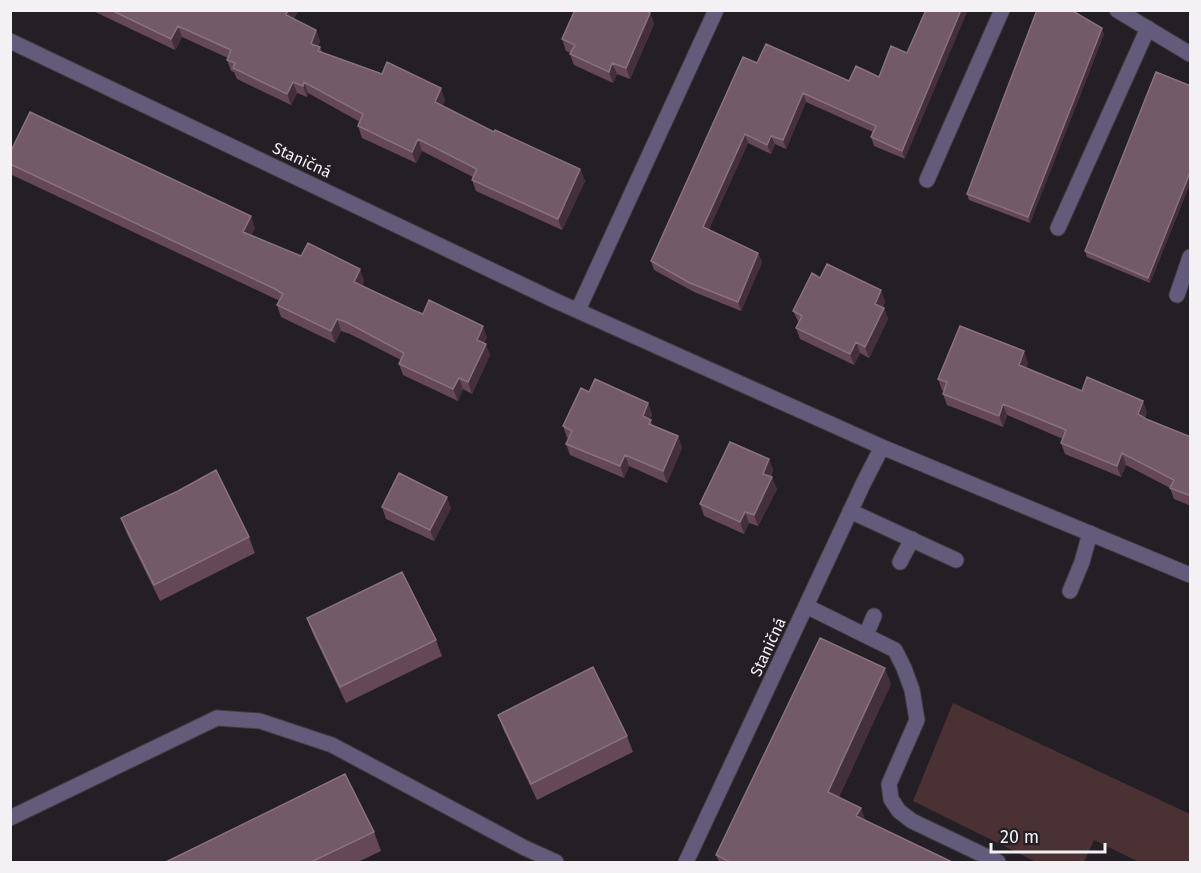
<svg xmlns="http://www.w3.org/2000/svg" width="1201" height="873" font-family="'Fira Sans',sans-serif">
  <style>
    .green { fill: #4a3234 }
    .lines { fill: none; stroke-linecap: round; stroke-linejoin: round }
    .minor-casing { stroke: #403c41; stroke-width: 17 }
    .minor { stroke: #635b7a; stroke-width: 15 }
    .wall { fill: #644856 }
    .shaded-wall { fill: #43303b }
    .building { fill: #735a67; stroke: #88727d; stroke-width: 1.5 }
    .labels { text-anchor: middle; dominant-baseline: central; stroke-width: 4.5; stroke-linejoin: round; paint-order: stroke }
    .street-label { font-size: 16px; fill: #f4f1f5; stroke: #231f24 }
  </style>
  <rect width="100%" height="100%" fill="#231f24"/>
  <path class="green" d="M953 703 1190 814V862H1139L1094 840 1084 862H1036L913 801Z"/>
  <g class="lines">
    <defs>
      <path id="minor" d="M1117 10 1190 54
        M10 41 556 301 882 447 1190 575
        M927 180 1002 10
        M1058 228 1148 28
        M1177 295 1190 257
        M578 310 716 10
        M850 511 956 560
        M900 562 912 539
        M1070 591 1082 562 1090 533
        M806 606 895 650 904 668 912 690 917 720 889 784 891 799 899 811 912 821 998 862
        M866 635 874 616
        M10 818 217 718 260 721 332 745 525 848 556 862
        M686 862 864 482 882 447"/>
    </defs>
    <use href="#minor" class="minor-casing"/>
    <use href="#minor" class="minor"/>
  </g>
  <path class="wall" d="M91 10H298L294 19 316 30 320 41 318 47H320L322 52 445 100 442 106 494 132 580 169 585 181 562 230 476 191 472 180 473 177 422 151 416 163 362 138 358 126 360 122 308 93 307 97 297 93 291 105 237 79 234 72 231 71 227 60 228 58 182 37 175 50Z
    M650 13 654 24 630 79 617 74 613 83 574 65 570 54 571 53 566 51 562 39Z
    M1104 34 1030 223 969 200 967 194Z
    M757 63 849 81 879 77 905 159 874 146 871 137 873 132 806 102 786 149 775 144 771 154 748 143 709 229 758 253 762 262 741 311 694 292 654 270 651 261Z
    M1191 86V181L1150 283 1087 257 1085 251Z
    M10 153 255 228 251 235 301 256 364 280 362 286 413 310 487 337 484 343 490 355 472 394 463 389 458 401 403 375 399 364 401 360 350 334 341 331 335 343 281 317 277 305 280 301 10 174Z
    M820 278 881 290 885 302 883 307 884 308 888 319 869 358 860 353 854 365 800 339 796 328 799 323 793 311Z
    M1028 363 1026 368 1082 391 1147 412 1145 418 1191 437V506L1174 499 1170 488 1126 465 1121 477 1065 454 1061 443 1063 439 1007 415 1003 427 947 405 943 394 944 391 942 390 938 379Z
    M648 403 652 415 650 420 653 426 678 436 682 448 667 483 629 466 624 478 570 455 566 444 568 438H567L563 426Z
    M769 459 773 470 771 477 777 489 758 526 749 523 744 534 704 516 700 504Z
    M382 507 451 508 434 541 386 519Z
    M121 518 249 537 255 553 160 601 127 534Z
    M307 618 436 640 442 656 346 703 313 634Z
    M891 684 839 797 861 808 865 820 952 862H719L716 855Z
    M498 715 627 736 633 752 537 800 504 731Z
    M374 832 381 851 358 862H166Z"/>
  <path class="shaded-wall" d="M288 10H298L290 27 286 15Z
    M961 10H968L905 159 902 151Z
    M650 13 654 24 630 79 626 68Z
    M178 26 182 37 175 50 171 39Z
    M1102 28 1104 34 1030 223 1028 217Z
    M316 30 320 41 315 55 311 44Z
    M612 63 617 74 613 83 609 72Z
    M293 82 297 93 291 105 287 94Z
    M304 82 308 93 307 97 303 86Z
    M441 88 445 100 439 113 435 102Z
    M803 93 806 102 786 149 783 140Z
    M745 134 748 143 706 236 703 227Z
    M771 136 775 144 771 154 767 145Z
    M418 139 422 151 416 163 412 152Z
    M580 169 585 181 562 230 558 219Z
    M1191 170V181L1150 283 1148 278Z
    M251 216 255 228 248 243 243 232Z
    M758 253 762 262 741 311 738 302Z
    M360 269 364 280 358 293 354 282Z
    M881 290 885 302 879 315 875 304Z
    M884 308 888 319 869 358 865 347Z
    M337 319 341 331 335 343 331 331Z
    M483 326 487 337 481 351 477 340Z
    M856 342 860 353 854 365 850 354Z
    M486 344 490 355 472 394 468 382Z
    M1024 351 1028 363 1023 376 1019 365Z
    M459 378 463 389 458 401 453 389Z
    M1143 401 1147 412 1142 426 1138 414Z
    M648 403 652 415 647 427 643 416Z
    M1003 404 1007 415 1003 427 999 416Z
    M678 436 682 448 667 483 663 471Z
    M1122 453 1126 465 1121 477 1117 466Z
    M625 455 629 466 624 478 620 466Z
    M769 459 773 470 767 485 763 474Z
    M772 477 777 489 758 526 754 515Z
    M447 497 451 508 434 541 430 530Z
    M745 512 749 523 744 534 740 522Z
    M885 668 891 684 834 808 828 792Z
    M861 808 867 824 856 816Z"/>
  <path class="building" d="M111 10H288L286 15 316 30 311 44 320 47 318 51 382 74 387 62 441 88 435 102 494 132 495 130 580 169 558 219 472 180 477 169 418 139 412 152 358 126 363 114 304 82 303 86 293 82 287 94 233 68 235 63 227 60 231 50 178 26 171 39Z
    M575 10H645L650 13 626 68 612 63 609 72 570 54 575 45 562 39Z
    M926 10H961L902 151 871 137 876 126 803 93 783 140 771 136 767 145 745 134 703 227 758 253 738 302 690 283 651 261 743 57 757 63 766 44 849 81 856 66 879 77 891 46 907 53Z
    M1037 10H1071L1102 28 1028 217 967 194Z
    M1156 72 1191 86V170L1148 278 1085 251Z
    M30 112 251 216 243 232 301 256 308 243 360 269 354 282 413 310 423 314 429 300 483 326 477 340 486 344 468 382 459 378 453 389 399 364 404 353 346 322 337 319 331 331 277 305 283 294 275 289 10 164V153Z
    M827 264 881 290 875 304 884 308 865 347 856 342 850 354 796 328 802 316 793 311 812 273 820 278Z
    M960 326 1024 351 1019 365 1082 391 1087 377 1143 401 1138 414 1146 419 1191 437V496L1170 488 1174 480 1122 453 1117 466 1061 443 1066 430 1003 404 999 416 943 394 947 382 938 379Z
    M595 379 648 403 643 416 651 420 649 424 678 436 663 471 625 455 620 466 566 444 572 431 563 426 581 388 589 392Z
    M730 442 769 459 763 474 772 477 754 515 745 512 740 522 700 504Z
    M216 470 249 537 154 585 121 518 178 491Z
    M399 473 447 497 430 530 382 507Z
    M402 572 436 640 340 687 307 618Z
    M820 638 885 668 828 792 861 808 856 816 952 862H730L716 855Z
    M593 667 627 736 531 784 498 715Z
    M345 774 374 832 311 862H166Z"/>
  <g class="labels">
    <g class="street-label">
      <text transform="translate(302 160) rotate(25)">Staničná</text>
      <text transform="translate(768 647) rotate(-65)">Staničná</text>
    </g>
  </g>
  <rect width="1201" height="873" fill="none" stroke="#f4f1f5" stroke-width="24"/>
  <path d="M991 843v9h114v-9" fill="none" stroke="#f4f1f5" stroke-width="3"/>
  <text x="1000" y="843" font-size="18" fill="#f4f1f5" stroke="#231f24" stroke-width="4.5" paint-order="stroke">20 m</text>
</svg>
